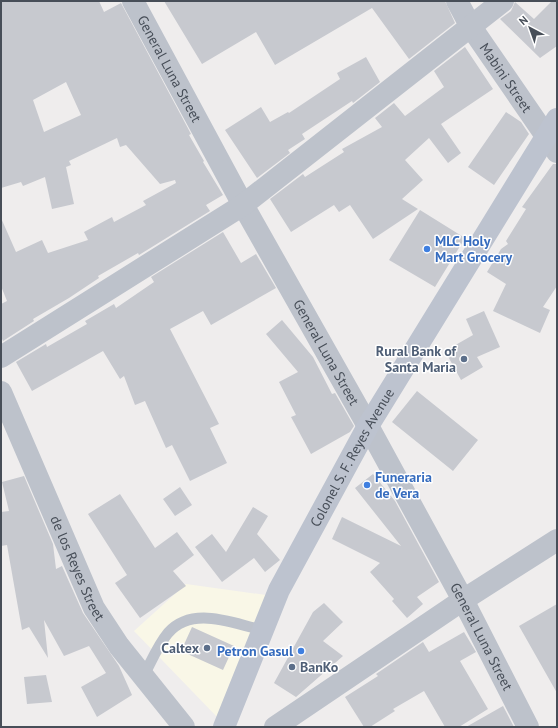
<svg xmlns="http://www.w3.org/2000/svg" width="558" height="728" font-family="'PT Sans',sans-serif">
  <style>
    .commercial { fill: #f9f7e7 }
    .building { fill: #c7c9cf; fill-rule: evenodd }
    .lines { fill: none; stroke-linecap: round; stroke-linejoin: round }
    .service { stroke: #bdc2cb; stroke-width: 11 }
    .minor { stroke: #bdc2cb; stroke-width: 22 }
    .secondary { stroke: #bdc3cf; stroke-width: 22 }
    .shop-dot { fill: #3f7fe0; stroke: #fff; stroke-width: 1.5 }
    .service-dot { fill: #5c6f8a; stroke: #fff; stroke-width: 1.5 }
    .labels { text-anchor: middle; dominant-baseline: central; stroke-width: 3; stroke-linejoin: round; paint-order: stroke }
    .street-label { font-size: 14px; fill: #474e58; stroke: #fff }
    .shop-label { font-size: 14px; font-weight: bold; fill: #366cbe; stroke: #fff; text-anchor: start }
    .service-label { font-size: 14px; font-weight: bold; fill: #4e5e75; stroke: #fff; text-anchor: end }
  </style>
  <rect width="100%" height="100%" fill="#efeded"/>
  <path class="commercial" d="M186 584 266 595 219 719 134 631Z"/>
  <path class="building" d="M1 1H99L104 12 121 3 191 134 189 135 204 161 203 162 223 195 206 205 210 211 139 255 138 253 98 276 99 278 69 298 33 319 34 321 3 341 1 337V304L7 301 1 286V218L16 252 42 240 48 253 88 240 84 232 112 217 114 222 146 205 143 201 176 183 175 180 160 184 126 145 120 147 117 138 69 161 71 165 66 167 74 204 52 209 45 177 23 186 21 182 1 188ZM66 82 81 115 44 132 33 100Z
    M164 1H445L455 23 409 59 372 8 275 65 256 32 202 64Z
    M552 1H557V46L540 58 500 19 511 11 515 2 534 19Z
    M465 47 493 89 441 124 461 153 448 163 429 138 405 160 423 180 402 199 418 209 373 239 350 205 339 212 334 205 291 232 270 199 303 174 305 177 344 152 342 149 382 127 375 118 394 103 405 116 444 87 434 71Z
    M366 57 380 82 353 103 352 101 302 134 305 139 288 150 290 153 257 178 225 130 261 107 270 122 288 112 289 113 340 79 337 73Z
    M506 112 521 122 529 134 494 185 468 167Z
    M553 164H557V286L543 307 550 310 540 333 493 311 506 284 487 272 501 249 508 244 506 241 526 209 522 207Z
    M420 210 465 238 435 287 389 260Z
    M223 232 241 263 256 254 276 288 211 325 203 311 170 329 219 424 210 428 227 463 190 481 172 445 166 448 145 401 135 405 124 376 120 379 103 351 32 391 16 362 46 344 47 347 87 324 85 321 114 304 116 308 154 282 151 277Z
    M484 311 500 347 477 357 483 367 461 380 445 351 473 335 466 319Z
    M282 320 313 357 332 394 335 393 354 426 350 432 311 454 291 417 296 415 279 382 298 372 266 334Z
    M417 391 478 440 453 471 392 422Z
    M373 474 395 501 439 582 417 597 423 604 407 618 392 601 394 599 370 572 380 563 332 539 342 517 401 546 355 488Z
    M24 476 53 544 56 569 62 566 83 613 119 666 132 695 97 717 81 687 106 673 89 646 64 656 44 620 48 658 29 627 22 630 7 545 1 546V512L9 511 2 482Z
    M180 487 192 505 175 516 163 499Z
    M120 494 155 548 177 532 194 555 173 571 186 586 140 618 115 583 127 575 88 514Z
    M253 507 268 516 257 534 280 560 265 572 254 558 222 582 195 547 212 534 226 552Z
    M324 603 343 622 323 641 343 656 296 697 274 683 313 612Z
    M557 604V693L519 626Z
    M192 627 234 646 223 670 181 651Z
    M464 632 476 652 460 661 488 709 459 727H445L424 691 393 709 395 711 370 727H364L345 697 378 676 376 674 423 642 429 652Z
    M46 675 52 702 27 704 24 677Z
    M503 706 514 727H466Z"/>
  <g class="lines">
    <path class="service" d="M144 675C151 662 158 645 168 633 193 605 233 624 263 630"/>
    <g class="minor">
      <path id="s1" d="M133 1 243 205 368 426 463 600 528 727"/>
      <path id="s2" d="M457 1 471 27 557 152"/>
      <path d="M1 357 243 205 503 1"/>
      <path id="s3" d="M1 392 94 608 119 646 184 727"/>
      <path d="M275 727 463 600 557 540"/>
    </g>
    <path class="secondary" id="s4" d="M224 727 279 590 368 426 557 119"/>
  </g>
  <g class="shop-dot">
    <circle cx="427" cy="249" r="4"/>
    <circle cx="367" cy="485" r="4"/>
    <circle cx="301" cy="651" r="4"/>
  </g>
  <g class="service-dot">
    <circle cx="464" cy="359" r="4"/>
    <circle cx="207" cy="648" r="4"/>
    <circle cx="292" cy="667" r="4"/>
  </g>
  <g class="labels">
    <g class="street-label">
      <text stroke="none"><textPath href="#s1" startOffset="77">General Luna Street</textPath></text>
      <text stroke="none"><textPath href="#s2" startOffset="91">Mabini Street</textPath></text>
      <text stroke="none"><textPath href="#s1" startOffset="401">General Luna Street</textPath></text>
      <text stroke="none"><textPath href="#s4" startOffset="299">Colonel S. F. Reyes Avenue</textPath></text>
      <text stroke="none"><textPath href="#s3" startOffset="192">de los Reyes Street</textPath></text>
      <text stroke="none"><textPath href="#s1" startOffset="725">General Luna Street</textPath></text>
    </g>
    <g class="shop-label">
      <text x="435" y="241">MLC Holy<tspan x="435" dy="16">Mart Grocery</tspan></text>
      <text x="375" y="477">Funeraria<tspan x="375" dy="16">de Vera</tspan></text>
      <text x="293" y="651" text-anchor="end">Petron Gasul</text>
    </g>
    <g class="service-label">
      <text x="456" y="351">Rural Bank of<tspan x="456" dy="16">Santa Maria</tspan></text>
      <text x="199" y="648">Caltex</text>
      <text x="300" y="667" text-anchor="start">BanKo</text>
    </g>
  </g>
  <rect width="558" height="728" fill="none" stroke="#474e58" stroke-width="4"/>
  <g transform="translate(530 28) rotate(319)" stroke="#ffffff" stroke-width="3" paint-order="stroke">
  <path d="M0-3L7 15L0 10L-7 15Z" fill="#474e58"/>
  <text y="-6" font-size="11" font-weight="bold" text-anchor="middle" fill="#474e58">N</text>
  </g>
</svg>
